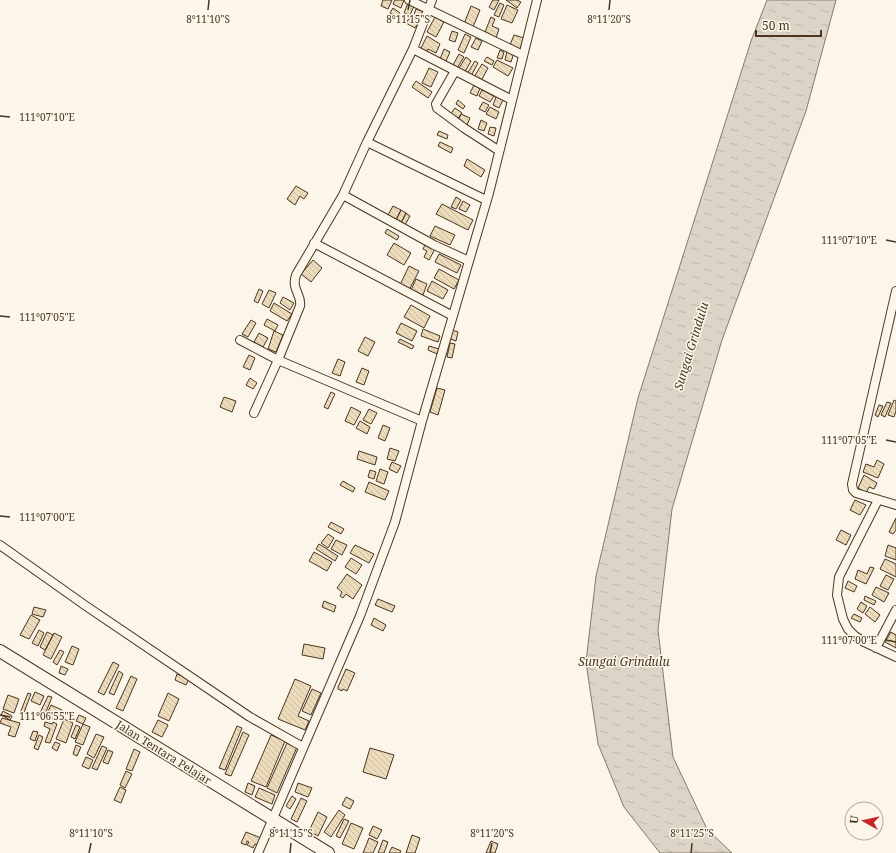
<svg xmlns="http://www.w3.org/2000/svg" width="896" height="853" font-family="'Noto Serif',serif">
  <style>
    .water { fill: url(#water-ripples); stroke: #887966 }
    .building { fill: url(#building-back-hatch); stroke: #4a3520 }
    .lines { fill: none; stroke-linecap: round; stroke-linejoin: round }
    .street-casing { stroke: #4a3520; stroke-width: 10 }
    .primary-casing { stroke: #4a3520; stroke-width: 14 }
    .street { stroke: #fbf6e9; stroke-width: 8 }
    .primary { stroke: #fbf6e9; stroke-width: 12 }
    .ticks { fill: none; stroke: #4a3520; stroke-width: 1.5 }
    .labels { text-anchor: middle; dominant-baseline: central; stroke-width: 3; stroke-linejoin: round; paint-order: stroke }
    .street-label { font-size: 11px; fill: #4a3520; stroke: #fbf6e9 }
    .water-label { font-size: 12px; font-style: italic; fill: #4a3520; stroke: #fbf6e9 }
    .ticks-label { font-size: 10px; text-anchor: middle; fill: #4a3520; stroke: #fbf6e9; stroke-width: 3; stroke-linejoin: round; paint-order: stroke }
  </style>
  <defs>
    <pattern id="water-ripples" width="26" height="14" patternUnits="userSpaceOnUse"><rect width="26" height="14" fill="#dcd4c6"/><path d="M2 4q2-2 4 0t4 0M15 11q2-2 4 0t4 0" fill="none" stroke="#beb7aa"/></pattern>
    <pattern id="building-back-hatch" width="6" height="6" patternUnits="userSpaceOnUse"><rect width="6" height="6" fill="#ecdcbc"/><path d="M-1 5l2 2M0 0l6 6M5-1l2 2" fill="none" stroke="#ccbda1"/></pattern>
  </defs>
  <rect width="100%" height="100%" fill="#fbf6e9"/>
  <path class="water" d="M767 0H836L806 111 722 340 672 509 658 630 673 757 707 829 732 853H660L624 807 598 744 586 662 596 576 638 398 751 41Z"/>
  <path class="building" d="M383 0H392L388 9 381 6Z
    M395 0H404L401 8 393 4Z
    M493 0H499L494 10 489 7Z
    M506 0H517L521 2 517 8Z
    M408 3 414 6 410 15 404 13Z
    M500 3 504 5 499 17 494 15Z
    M507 5 518 10 512 23 501 19Z
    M471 6 480 10 473 27 464 24Z
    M393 8 400 13 397 17 390 13Z
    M416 9 423 11 419 19 413 17Z
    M410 17 419 22 415 28 406 23Z
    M435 17 444 22 436 37 427 32Z
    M491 17 495 19 492 26 499 29 496 38 485 32Z
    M452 31 458 33 455 42 449 40Z
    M465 34 471 37 464 53 458 50Z
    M514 35 524 38 520 49 510 45Z
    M427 36 440 44 436 53 428 49 426 53 420 50Z
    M476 38 482 41 478 50 471 47Z
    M444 49 450 52 446 61 440 59Z
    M500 50 504 52 502 59 497 58Z
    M507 51 514 53 511 62 505 60Z
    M459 54 464 57 457 68 453 65Z
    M466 57 471 61 465 72 459 68Z
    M487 57 494 61 492 65 484 61Z
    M497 60 513 68 508 76 493 67Z
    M475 61 478 63 471 76 467 74Z
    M482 64 488 68 481 81 474 77Z
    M429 68 438 72 431 87 422 83Z
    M416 81 432 92 428 98 412 87Z
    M474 85 480 88 477 96 470 93Z
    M482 90 494 96 490 102 479 96Z
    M496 97 503 100 499 108 493 105Z
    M458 100 465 106 463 109 456 104Z
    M483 102 489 105 485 112 479 109Z
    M490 107 499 112 496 119 486 114Z
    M455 108 462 113 456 121 449 116Z
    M461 114 470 118 466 127 457 123Z
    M481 120 487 123 484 131 478 129Z
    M490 127 496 128 494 136 488 134Z
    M439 131 448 135 447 139 437 135Z
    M440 142 453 148 451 153 438 146Z
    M467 159 485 170 481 177 464 166Z
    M296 186 308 193 304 199 300 196 295 205 287 199Z
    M456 197 461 200 456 209 451 207Z
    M463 201 470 205 466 212 459 209Z
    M442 204 473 220 468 230 436 214Z
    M393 206 401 210 396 220 388 215Z
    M401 210 406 213 401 223 396 220Z
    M406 213 410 216 405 225 401 223Z
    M435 226 455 235 450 245 430 236Z
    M387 229 399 236 397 240 385 233Z
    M394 243 411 253 404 265 387 255Z
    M425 245 435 249 429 260 424 257 427 251 423 249Z
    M439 254 461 265 457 273 435 262Z
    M313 260 322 268 311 282 301 274Z
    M409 266 419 271 408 292 399 287Z
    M439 269 459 280 454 289 434 278Z
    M416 279 427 284 423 295 411 290Z
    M432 281 448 290 443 299 427 291Z
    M259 289 263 291 258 303 254 301Z
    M269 290 276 293 269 308 262 304Z
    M283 297 294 303 290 310 280 303Z
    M274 303 292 314 287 321 270 311Z
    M411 305 430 316 424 328 404 317Z
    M267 319 278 325 275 331 264 325Z
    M251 320 256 323 248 337 242 334Z
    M401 323 417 331 412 341 396 333Z
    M423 329 440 336 438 342 421 336Z
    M452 330 458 332 456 341 450 339Z
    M274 331 283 335 276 352 268 349Z
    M259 333 268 338 263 347 254 342Z
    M365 337 375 342 368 356 358 351Z
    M400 339 414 346 412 349 398 342Z
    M450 343 455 344 452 358 447 357Z
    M429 346 439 349 437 354 428 350Z
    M249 355 255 358 250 370 243 367Z
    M338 359 345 362 340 376 332 373Z
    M362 368 369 371 364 385 356 382Z
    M250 378 257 383 253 389 246 385Z
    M437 388 445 390 438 415 430 412Z
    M331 392 335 394 328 409 324 407Z
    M224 397 236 401 232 412 220 407Z
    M894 400 896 401V411L894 417 888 415Z
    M887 402 891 403 885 417 881 415Z
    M879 405 883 406 878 417 875 415Z
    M351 407 361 412 354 425 345 421Z
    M369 409 377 413 371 424 363 420Z
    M360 421 370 427 367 434 356 428Z
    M383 425 390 428 385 441 378 438Z
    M390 448 399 451 395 461 387 459Z
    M359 451 377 457 375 465 357 459Z
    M877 460 884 464 878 478 863 472 866 464 874 467Z
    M392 462 401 466 397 473 389 469Z
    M380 469 388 472 384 484 376 481Z
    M370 470 376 472 374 479 368 477Z
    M864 475 877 483 874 489 869 487 866 493 858 488Z
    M343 481 355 488 353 492 340 485Z
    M369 482 389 491 385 500 365 492Z
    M855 500 866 505 860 515 850 510Z
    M896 518V530L893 534 889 532Z
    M331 522 344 529 341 534 328 527Z
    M841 530 851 535 846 545 836 540Z
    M328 534 334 538 328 548 321 543Z
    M336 540 347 545 342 555 331 549Z
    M319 544 338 556 335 561 316 549Z
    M355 545 374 554 369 563 350 553Z
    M888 545 896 548V560L885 556Z
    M314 552 332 562 327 571 309 561Z
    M351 558 362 565 356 574 345 567Z
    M885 559 896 564V577L880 569Z
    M870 567 874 568 866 584 855 579 858 570 867 574Z
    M347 574 362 585 353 599 346 594 343 598 340 596 342 592 337 588Z
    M886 575 894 579 888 590 880 586Z
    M848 581 857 586 854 592 845 588Z
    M876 587 889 593 884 602 872 595Z
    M865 596 876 601 874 605 864 600Z
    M378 599 395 606 392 612 375 605Z
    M324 601 336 606 334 612 322 607Z
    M861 602 867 606 863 613 857 609Z
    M34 607 46 610 43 617 32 614Z
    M870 607 880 615 875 622 865 614Z
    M854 614 862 618 860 622 851 618Z
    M31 615 40 620 29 639 20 635Z
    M374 618 386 625 383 631 371 625Z
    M39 630 44 633 38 646 32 643Z
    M47 632 53 635 45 650 40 647Z
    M891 632 896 635V648L885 642Z
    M54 633 62 637 51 659 43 655Z
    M304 644 325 648 323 659 302 655Z
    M72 646 79 649 73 665 65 662Z
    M60 650 64 652 57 665 53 662Z
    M113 662 119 665 104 695 98 692Z
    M61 666 68 669 65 675 59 673Z
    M346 669 355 673 347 691 343 689 342 691 338 689V687Z
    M119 671 123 674 114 695 109 693Z
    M177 674 189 679 186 685 175 680Z
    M131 676 137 679 123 711 116 708Z
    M295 679 311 686 298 716 309 721 305 730 278 719Z
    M312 689 321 693 311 715 302 711Z
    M35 692 44 696 40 705 31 701Z
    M28 693 31 694 23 715 20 713Z
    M168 693 179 699 169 721 158 716Z
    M8 695 19 699 14 713 3 709Z
    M48 696 52 697 44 717 39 715Z
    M51 705 62 710 57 721 46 716Z
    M3 711 12 716 10 720 1 715Z
    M79 715 86 718 83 724 76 721Z
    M2 718 20 723 15 737 8 735 11 727 0 723Z
    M64 719 73 723 66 743 56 739Z
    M158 720 168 725 162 737 152 732Z
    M45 722 52 724 53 722 57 724 50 743 45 742 50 729 44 726Z
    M83 724 90 727 83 745 75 742Z
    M76 725 80 727 75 739 71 737Z
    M237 726 242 728 225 770 219 768Z
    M33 731 38 732 35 741 30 739Z
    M243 732 249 735 231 776 225 774Z
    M96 734 104 737 94 758 87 754Z
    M39 735 43 737 38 750 34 748Z
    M271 735 285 741 266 787 251 781Z
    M55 742 60 744 57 751 52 748Z
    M287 743 297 747 277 793 267 788Z
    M76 745 81 747 77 756 73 754Z
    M102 746 107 748 97 770 92 768Z
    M370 748 394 755 386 779 363 772Z
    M134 749 140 752 132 771 126 769Z
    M108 750 113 752 108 764 103 762Z
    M86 757 93 760 89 769 82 766Z
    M126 771 132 774 125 788 120 785Z
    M248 783 255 786 252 795 245 792Z
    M298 783 312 788 308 797 295 792Z
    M120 787 126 790 121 803 114 800Z
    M259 788 275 795 272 804 255 797Z
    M292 796 296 799 290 809 286 806Z
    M346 797 354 801 350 809 342 805Z
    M301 798 307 801 297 822 291 819Z
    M339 810 345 815 331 837 324 832Z
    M318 812 327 817 318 836 309 831Z
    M344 819 349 821 340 838 336 836Z
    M351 823 363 828 354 849 342 844Z
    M373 826 382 830 377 839 369 835Z
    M246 832 261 838 259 845 255 844 253 848 247 845 249 842 247 841 246 845 241 843Z
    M412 835 420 838 415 853H406Z
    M369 838 378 842 373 853H363Z
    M383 840 388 842 384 853H378Z
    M491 841 498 844 495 853H486Z
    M392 847 401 851 400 853H389Z"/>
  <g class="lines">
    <defs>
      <path id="street" d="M409 0 523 55
        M413 49 512 100
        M455 71 436 104 437 108 464 128 498 150
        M367 142 486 200
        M343 195 434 245 469 261
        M314 243 453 316
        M896 291 852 484 853 490 856 493 896 505
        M240 340 278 360 422 421
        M254 413 278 360 300 306C302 294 291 290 296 275L343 195 367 142 413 49 432 0
        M878 500 839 577 837 595 843 619 848 629 855 636 864 642 896 657
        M0 545 86 606 250 717 303 747
        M876 648 896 610
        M258 853 360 616 395 522 422 421 489 193 537 0"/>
      <path id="primary" d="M0 651 328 853"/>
    </defs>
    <use href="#street" class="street-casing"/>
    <use href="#primary" class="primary-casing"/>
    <use href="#street" class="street"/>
    <use href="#primary" class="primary"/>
  </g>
  <path class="ticks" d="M208 10 209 0M408 10 410 0M609 10 610 0M0 116 10 117M886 240 896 242M0 316 10 317M886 440 896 442M0 516 10 517M886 640 896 642M0 715 10 717M89 853 91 843M290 853 291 843M490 853 492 843M691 853 692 843"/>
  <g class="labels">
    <g class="street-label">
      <text transform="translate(164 752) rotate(32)">Jalan Tentara Pelajar</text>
    </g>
    <g class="water-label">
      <text transform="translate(691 346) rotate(-73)">Sungai Grindulu</text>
      <text x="624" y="661">Sungai Grindulu</text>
    </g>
  </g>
  <g class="ticks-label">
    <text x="208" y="23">8°11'10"S</text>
    <text x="408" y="23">8°11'15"S</text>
    <text x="609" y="23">8°11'20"S</text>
    <text x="47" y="121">111°07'10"E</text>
    <text x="849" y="244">111°07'10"E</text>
    <text x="47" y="321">111°07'05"E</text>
    <text x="849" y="444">111°07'05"E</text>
    <text x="47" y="521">111°07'00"E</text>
    <text x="849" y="644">111°07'00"E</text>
    <text x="47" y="720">111°06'55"E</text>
    <text x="91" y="837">8°11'10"S</text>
    <text x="291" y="837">8°11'15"S</text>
    <text x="492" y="837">8°11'20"S</text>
    <text x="692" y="837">8°11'25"S</text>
  </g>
  <g transform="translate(864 821) rotate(278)"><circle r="19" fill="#fbf6e9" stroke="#b4a999"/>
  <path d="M0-3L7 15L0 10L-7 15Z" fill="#c62828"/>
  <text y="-6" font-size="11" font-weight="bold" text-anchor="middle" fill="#4a3520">U</text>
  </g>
  <path d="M756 30v6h65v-6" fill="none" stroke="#4a3520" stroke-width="2"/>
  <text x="762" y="30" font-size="12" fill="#4a3520" stroke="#fbf6e9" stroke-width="3" paint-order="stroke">50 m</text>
</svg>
